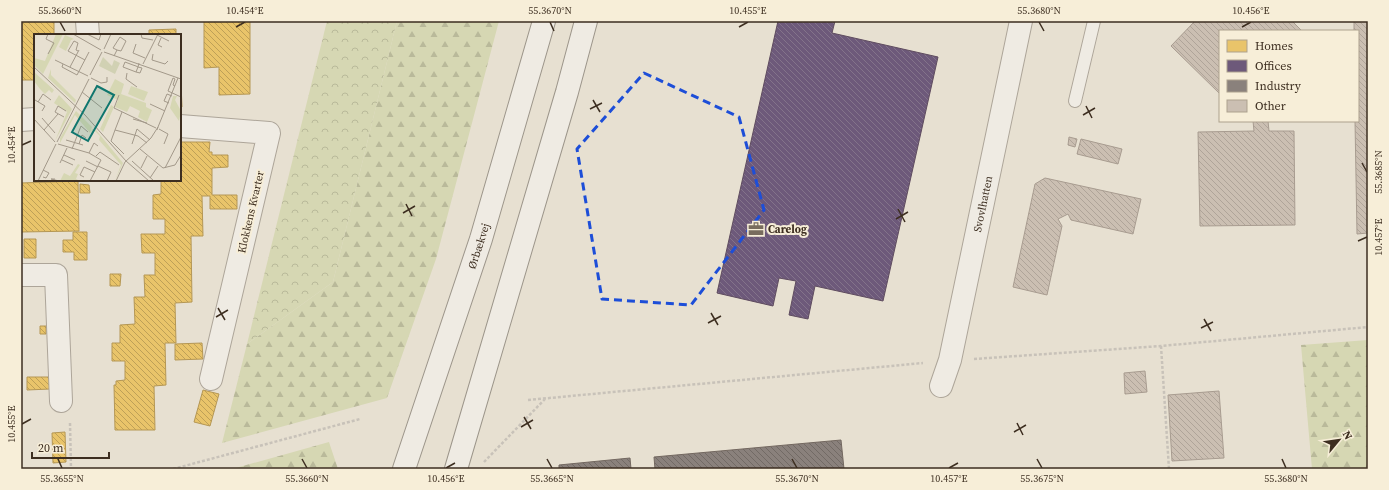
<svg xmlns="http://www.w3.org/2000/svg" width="1389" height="490" font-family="'Source Serif 4',serif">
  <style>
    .forest { fill: url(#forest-firs) }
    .park { fill: url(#park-crowns) }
    .homes { fill: url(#homes-back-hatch); stroke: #b59754 }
    .offices { fill: url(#offices-back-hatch); stroke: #5f4c5f }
    .industry { fill: url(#industry-back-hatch); stroke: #736860 }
    .building { fill: url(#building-back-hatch); stroke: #a89c90 }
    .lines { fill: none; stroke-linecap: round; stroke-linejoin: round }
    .lane-casing { stroke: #ada599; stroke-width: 14 }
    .street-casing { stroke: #ada599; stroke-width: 24 }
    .secondary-casing { stroke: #9c958a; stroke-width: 24 }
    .path { stroke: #c8c2b9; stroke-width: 2.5; stroke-dasharray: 3 2; stroke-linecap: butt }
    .lane { stroke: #efebe3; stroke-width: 12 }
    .street { stroke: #efebe3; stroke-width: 22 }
    .secondary { stroke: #efebe3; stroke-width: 22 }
    .marked { fill: none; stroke: #1d4ed8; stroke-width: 3; stroke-dasharray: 8 5; stroke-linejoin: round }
    .ticks { fill: none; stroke: #3d2e20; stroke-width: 1.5 }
    .labels { text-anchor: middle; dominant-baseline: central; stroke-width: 4; stroke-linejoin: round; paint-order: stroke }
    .street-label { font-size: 11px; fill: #3d2e20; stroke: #f7eed8 }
    .poi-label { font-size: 11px; font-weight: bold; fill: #3d2e20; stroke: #f7eed8; text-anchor: start }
    .inset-road { fill: none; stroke: #a3998a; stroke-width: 1 }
    .view { fill: #0f766e; fill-opacity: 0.15; stroke: #0f766e; stroke-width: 2 }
    .inset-edge { fill: none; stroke: #3d2e20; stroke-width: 2 }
    .neatline { fill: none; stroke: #3d2e20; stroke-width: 1.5 }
    .ticks-label { font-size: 10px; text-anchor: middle; fill: #3d2e20 }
  </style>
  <defs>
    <pattern id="forest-firs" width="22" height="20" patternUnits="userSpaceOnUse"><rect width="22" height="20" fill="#d6d7b3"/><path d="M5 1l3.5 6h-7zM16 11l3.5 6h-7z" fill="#b9b99a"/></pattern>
    <pattern id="park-crowns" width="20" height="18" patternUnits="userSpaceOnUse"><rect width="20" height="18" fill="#d6d7b3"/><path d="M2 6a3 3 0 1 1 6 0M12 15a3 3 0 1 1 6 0" fill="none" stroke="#b9b99a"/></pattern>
    <pattern id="homes-back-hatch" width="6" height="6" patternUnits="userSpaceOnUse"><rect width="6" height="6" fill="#e9c46a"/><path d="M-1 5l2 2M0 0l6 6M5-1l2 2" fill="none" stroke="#bea057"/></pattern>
    <pattern id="offices-back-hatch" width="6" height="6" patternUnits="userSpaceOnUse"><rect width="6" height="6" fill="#6d597a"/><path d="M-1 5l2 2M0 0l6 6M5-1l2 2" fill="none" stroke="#83738a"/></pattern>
    <pattern id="industry-back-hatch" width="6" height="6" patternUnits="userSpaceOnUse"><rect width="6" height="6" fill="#8a817c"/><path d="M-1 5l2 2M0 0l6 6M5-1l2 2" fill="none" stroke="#726a65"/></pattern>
    <pattern id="building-back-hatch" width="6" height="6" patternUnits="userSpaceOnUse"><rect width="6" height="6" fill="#cbbfb2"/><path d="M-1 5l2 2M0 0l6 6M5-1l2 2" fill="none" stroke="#afa499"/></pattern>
  </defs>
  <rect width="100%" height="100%" fill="#e7e0d1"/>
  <path class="forest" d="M397 21H499L436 259 387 398 222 443 247 344 333 282Z
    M1368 340V469H1312L1301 345Z
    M329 442 338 469H232Z"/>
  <path class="park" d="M327 21H397L333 282 247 344Z"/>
  <path class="homes" d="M22 21H54V35H35L34 80H21Z
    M204 21H250V94L219 95V67L204 68Z
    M176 29V35H149V30Z
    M180 84H181L182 107H180Z
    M180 142H210L209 152H212V155H228V167L212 168V195H237V209H210V196H202L203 236H191L192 302 175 303 176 343H165L166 385 154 386 155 430H115L114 385H116V381L125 380V361H112V343H120V325L135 324 134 297H145L144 275H155V253H142L141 234H165V219H153V195L161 194V180H180Z
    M78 181 79 231 21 232V183Z
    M80 184 89 185 90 193H80Z
    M73 232H87V260H74V252H63V240H73Z
    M24 239H36V258H24Z
    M110 274H121L120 286H110Z
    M40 326H46V334H40Z
    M202 343 203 359 175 360V344Z
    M27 377H50V389L27 390Z
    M203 390 219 394 210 426 194 422Z
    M65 432 66 462 53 463 52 433Z"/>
  <path class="offices" d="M778 21H835L832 33 938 57 883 301 815 286 808 319 789 315 796 281 779 278 773 306 717 293Z"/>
  <path class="industry" d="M841 440 844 469H655L654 457Z
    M630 458 631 469H559V465Z"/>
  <path class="building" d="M1195 21H1292L1302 31H1220V94L1171 46Z
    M1354 21H1368V233L1357 234 1355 121H1358V31H1354Z
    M1253 121H1268L1269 131H1294L1295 225 1200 226 1198 132 1254 131Z
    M1069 137 1077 139 1075 147 1068 145Z
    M1081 139 1122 149 1118 164 1077 154Z
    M1045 178 1141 199 1133 234 1071 220 1068 214 1058 219 1062 226 1047 295 1013 287 1035 184Z
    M1145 371 1147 392 1125 394 1124 373Z
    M1219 391 1224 458 1172 461 1168 395Z"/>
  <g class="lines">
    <defs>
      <path id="lane" d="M1075 101 1094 21"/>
      <g id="street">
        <path d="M87 21 88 35"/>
        <path d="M21 120 35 119"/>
        <path d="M180 126 269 133 211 379"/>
        <path d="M21 275H56L61 401"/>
        <path id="s1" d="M941 386 950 360 1021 21"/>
      </g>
      <g id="secondary">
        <path id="s2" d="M404 469 481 239 544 21"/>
        <path d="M456 469 567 92 586 21"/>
      </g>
    </defs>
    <use href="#lane" class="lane-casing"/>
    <use href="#street" class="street-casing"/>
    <use href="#secondary" class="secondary-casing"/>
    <path class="path" d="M1161 346 1169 469
      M974 359 1161 346 1368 327
      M528 400 923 363
      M70 423 71 469
      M484 462 545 399
      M173 469 360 419"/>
    <use href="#lane" class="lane"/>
    <use href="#street" class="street"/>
    <use href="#secondary" class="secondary"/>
  </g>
  <path class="marked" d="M644 73 739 117 764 210 691 305 602 299 577 149Z"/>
  <path class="ticks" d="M60 22 65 31M550 22 554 31M1039 22 1044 31M236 27 245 22M739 27 748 22M1242 27 1251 22M593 100 600 112M1086 106 1092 118M590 109 602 103M1083 115 1095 108M22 145 31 141M1362 163 1367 172M406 204 412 216M898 209 905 222M403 213 415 206M896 219 908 212M1358 241 1367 237M218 308 225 320M711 313 718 325M216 317 228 310M1204 319 1211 331M708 323 721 316M1201 328 1213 322M524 417 531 429M1017 423 1023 435M22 424 31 419M521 427 533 420M1014 432 1026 425M58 459 62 468M302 459 307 468M547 459 552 468M792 459 797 468M1037 459 1042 468M1282 459 1286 468M446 468 455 463M949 468 958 463"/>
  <defs>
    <symbol id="office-bare" viewBox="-9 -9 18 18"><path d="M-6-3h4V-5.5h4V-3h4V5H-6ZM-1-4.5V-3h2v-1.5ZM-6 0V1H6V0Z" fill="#786c5e" stroke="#f7eed8" stroke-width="2.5" paint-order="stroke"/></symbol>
  </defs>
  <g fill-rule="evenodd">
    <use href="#office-bare" x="745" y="218" width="22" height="22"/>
  </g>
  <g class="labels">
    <g class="street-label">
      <text stroke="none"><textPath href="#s1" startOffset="187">Svovlhatten</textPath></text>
      <text transform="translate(251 212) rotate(-77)">Klokkens Kvarter</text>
      <text stroke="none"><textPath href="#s2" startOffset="235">Ørbækvej</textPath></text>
    </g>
    <g class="poi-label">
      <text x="768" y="229">Carelog</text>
    </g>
  </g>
  <g transform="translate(34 34)">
    <rect width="147" height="147" fill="#e7e0d1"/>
    <path d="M22 0H29L9 40 0 31V24L11 27Z" fill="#d6d7b3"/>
    <path d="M17 35V41L42 66 41 69 14 44ZM0 38 20 56 18 59 15 56 11 60 6 55 0 47ZM81 45 90 50 87 60 112 69V73L118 76 113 88 104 83 106 77 96 72 93 78 81 73 84 66 73 61ZM25 61 38 75 21 107 33 78 20 69ZM139 62H143L141 66 147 77 145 87 136 74ZM77 71 80 73 69 98 66 95ZM42 77 58 93 56 99 41 81 26 109V104ZM58 95 62 96 89 129 81 147 87 131 65 106 66 102 61 97 57 100Z" fill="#d6d7b3"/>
    <path d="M69 23 78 32 80 26 86 29 81 40 65 32Z" fill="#d1d1b3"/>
    <path d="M44 130 46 131 41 139 44 140 42 145 46 147H26L30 139 36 142Z" fill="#d6d7b3"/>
    <path d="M31 1 40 5 37 6 32 17 25 13ZM97 52 114 58 110 67 94 60Z" fill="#d6d7b3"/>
    <path class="inset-road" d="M14 0 12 5 20 9 14 20M39 0 67 16M53 0 65 6 67 0M107 0 108 4 119 6M123 1 135 7M127 4 124 11 128 13M102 10 99 19 111 24M70 15 77 0M34 17 40 7 44 9 42 16 44 17M34 17 51 26M70 18 147 45M119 20 118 26 131 30 134 27M80 22 83 16 87 17 92 7 86 3 79 14 83 16M21 26 54 42M29 30 28 33 43 41 55 18M109 30 124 0M0 33 51 81 92 127 115 147M36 33 45 16M102 38 89 33 91 28 99 31 102 32 104 33 108 34 106 39 102 38 104 33 105 29M93 39 92 45 103 53M56 41 68 18M57 44 67 49 73 48V43M141 52 139 51 141 45 139 44 134 57 147 63M48 58 68 74M85 61 80 74 122 94M1 66 11 72 8 77M4 68 9 60 17 66M135 69 130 67 133 60 138 62M116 70 131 77M88 78 81 96 104 102 113 109M30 83 21 78 24 72 32 77M8 84 21 99M0 85 21 108M99 85 113 89M124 93 144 44M125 95 134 100 130 110M10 96 24 80M81 96 77 107 90 120M32 106 49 111M23 108 55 45M24 110 55 119 67 126 56 147M45 110 48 101 52 104M98 110 103 95 116 106M38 115 47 92 54 98M106 115 129 134 141 131 147 121M55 119 60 109 64 112M30 121 41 126M62 122 66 118 85 131M28 126 39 131M52 127 64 133M98 127 120 147M26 129 33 114M64 132 77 138 73 147M107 134 113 122M131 134 147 103M9 143 12 144 15 139 9 136M50 143 46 141 50 133 61 138M116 144 124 132M21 145H17L25 147M4 147 22 110M82 147 91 128 117 104 124 93 123 96"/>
    <path class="view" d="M63 52 80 61 54 107 38 98Z"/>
    <rect width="147" height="147" class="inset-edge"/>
  </g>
  <rect width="1389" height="490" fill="none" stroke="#f7eed8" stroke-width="44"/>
  <rect x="1219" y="30" width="140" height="92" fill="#f7eed8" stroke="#ada18e"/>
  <rect x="1227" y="40" width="20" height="12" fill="#e9c46a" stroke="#ada18e"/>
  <text x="1255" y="50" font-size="12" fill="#3d2e20">Homes</text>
  <rect x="1227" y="60" width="20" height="12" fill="#6d597a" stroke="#ada18e"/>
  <text x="1255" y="70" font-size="12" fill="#3d2e20">Offices</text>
  <rect x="1227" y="80" width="20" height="12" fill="#8a817c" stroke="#ada18e"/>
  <text x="1255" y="90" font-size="12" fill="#3d2e20">Industry</text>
  <rect x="1227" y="100" width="20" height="12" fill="#cbbfb2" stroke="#ada18e"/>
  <text x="1255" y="110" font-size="12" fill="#3d2e20">Other</text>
  <g transform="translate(1339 440) rotate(61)" stroke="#f7eed8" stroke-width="3" paint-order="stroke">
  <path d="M0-3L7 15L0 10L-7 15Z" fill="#3d2e20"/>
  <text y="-6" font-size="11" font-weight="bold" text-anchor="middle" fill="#3d2e20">N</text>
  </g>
  <path d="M32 452v6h77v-6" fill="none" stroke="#3d2e20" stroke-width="2"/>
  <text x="38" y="452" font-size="12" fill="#3d2e20" stroke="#f7eed8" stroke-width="3" paint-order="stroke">20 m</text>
  <rect x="22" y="22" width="1345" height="446" class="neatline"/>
  <g class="ticks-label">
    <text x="60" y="14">55.3660°N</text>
    <text x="245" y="14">10.454°E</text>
    <text x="550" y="14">55.3670°N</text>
    <text x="748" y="14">10.455°E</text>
    <text x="1039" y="14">55.3680°N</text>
    <text x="1251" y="14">10.456°E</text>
    <text transform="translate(11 145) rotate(-90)" y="4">10.454°E</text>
    <text transform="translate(1378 172) rotate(-90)" y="4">55.3685°N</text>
    <text transform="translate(1378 237) rotate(-90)" y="4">10.457°E</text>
    <text transform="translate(11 424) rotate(-90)" y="4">10.455°E</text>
    <text x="62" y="482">55.3655°N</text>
    <text x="307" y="482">55.3660°N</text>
    <text x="446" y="482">10.456°E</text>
    <text x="552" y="482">55.3665°N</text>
    <text x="797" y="482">55.3670°N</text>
    <text x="949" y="482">10.457°E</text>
    <text x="1042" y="482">55.3675°N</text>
    <text x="1286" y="482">55.3680°N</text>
  </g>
</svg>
